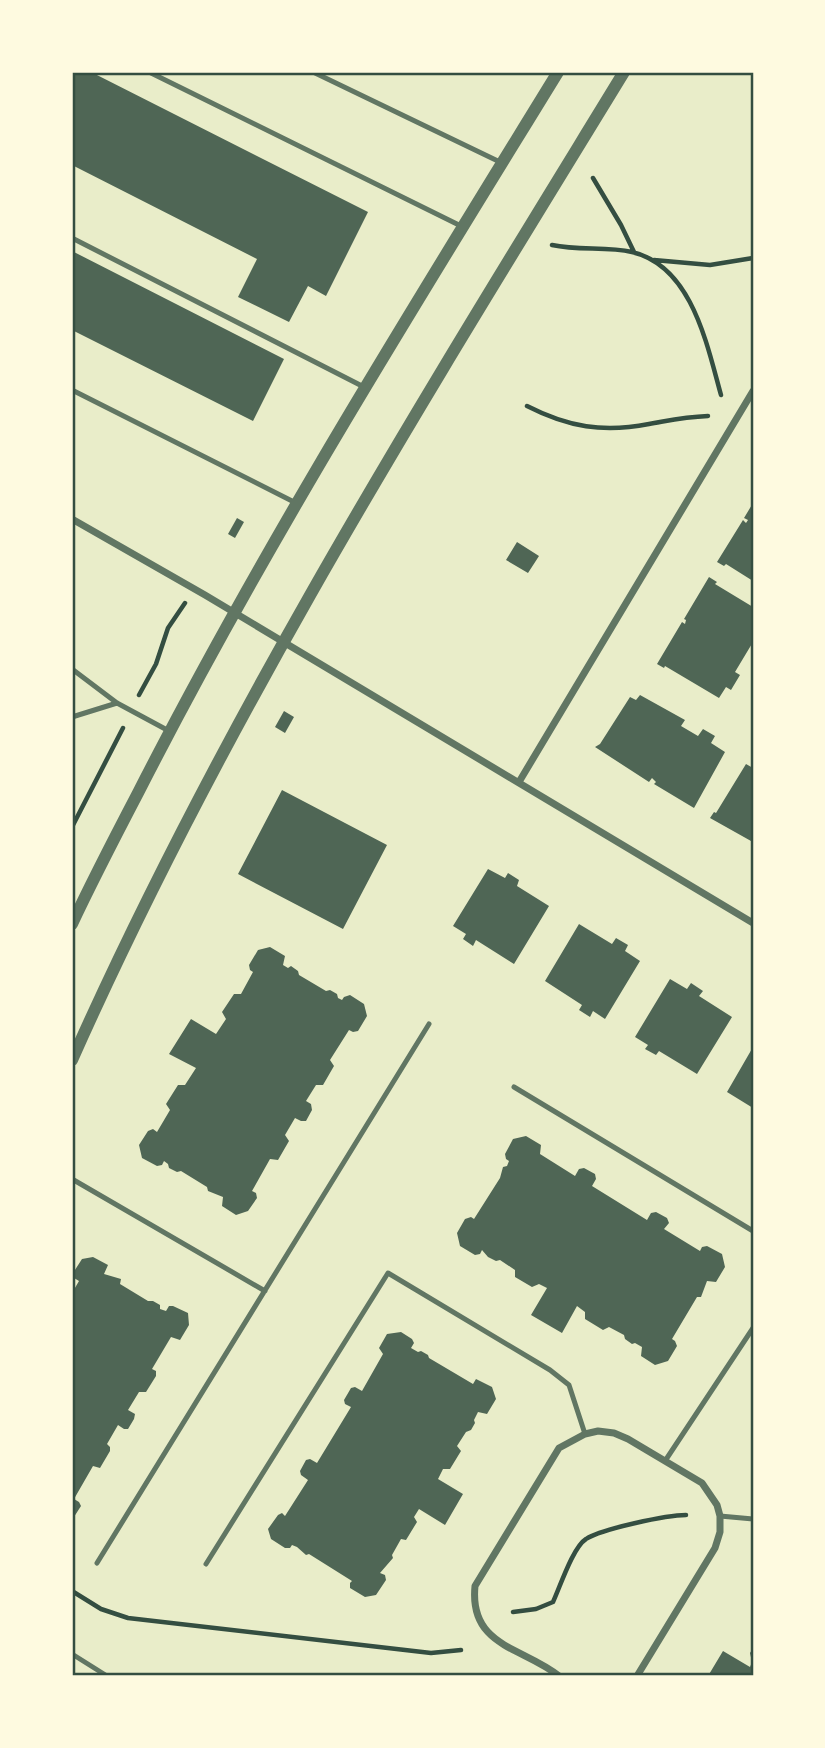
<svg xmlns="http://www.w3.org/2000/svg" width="825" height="1748" font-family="'Playfair Display',serif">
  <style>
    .building { fill: #4f6655 }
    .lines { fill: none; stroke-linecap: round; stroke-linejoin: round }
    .path { stroke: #344e41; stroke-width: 4.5 }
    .service { stroke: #617663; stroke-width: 5 }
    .minor { stroke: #617663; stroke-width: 7 }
    .tertiary { stroke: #617663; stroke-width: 12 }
    .neatline { fill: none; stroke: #344e41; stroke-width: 2.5 }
  </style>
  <rect width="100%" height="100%" fill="#e9edc9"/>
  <path class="building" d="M72 72H91L368 212 326 296 308 286 289 322 238 297 257 259 72 165Z
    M72 251 284 359 253 421 72 330Z
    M753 503V581L726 564 724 566 717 562 743 520 746 523 748 520 744 518Z
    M237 518 244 522 235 538 228 534Z
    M517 542 539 556 528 573 506 560Z
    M709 577 717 582 715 584 753 607V642L735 672 740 675 731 690 726 687 719 698 665 666 664 668 657 664 682 622 685 624 686 620 684 619Z
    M640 695 685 720 681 726 698 736 703 729 715 736 711 743 725 752 694 808 654 784 656 782 652 778 649 782 595 747 600 744 630 697 636 700Z
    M284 711 294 717 285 733 275 727Z
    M746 764 753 768V839L751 841 710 818 714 812 716 813Z
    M282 790 387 845 343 929 238 874Z
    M488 869 505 878 508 873 519 880 517 886 549 906 514 964 476 940 473 946 463 939 466 934 453 926Z
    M579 924 612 944 616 938 628 945 625 951 640 961 605 1019 593 1011 590 1017 579 1010 582 1005 545 981Z
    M270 947 285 956 283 965 288 968 291 966 298 971 299 975 326 991 330 990 337 994 338 998 342 1000 344 997 350 995 364 1004 367 1016 358 1031 353 1032 349 1030 330 1060 334 1066 323 1085H316L306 1101 311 1104 312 1110 306 1121H301L295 1118 285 1135 289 1141 278 1160 270 1159 252 1191 256 1193 257 1198 248 1211 236 1215 222 1206 223 1197 208 1191 207 1187 181 1171 177 1172 169 1168 168 1164 164 1161 162 1165 157 1166 142 1158 139 1145 148 1131 153 1129 157 1132 170 1110 166 1104 178 1085H185L196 1068 169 1054 191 1019 216 1034 226 1019 222 1012 234 994H241L253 972 250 970 249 965 258 950Z
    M670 979 687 989 691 983 703 991 699 996 732 1017 697 1074 659 1051 656 1055 645 1049 648 1045 635 1037Z
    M753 1047V1108L727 1092Z
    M526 1136 541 1145 540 1154 575 1176 579 1169 584 1168 595 1174 596 1179 592 1186 647 1220 651 1213 656 1212 667 1218 669 1223 664 1229 700 1251 702 1247 707 1246 722 1254 725 1267 716 1282 707 1281 701 1297H697L672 1339 675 1341 677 1346 668 1361 655 1365 641 1356 642 1347 635 1343 632 1344 625 1339 624 1335 609 1327 603 1330 585 1319V1312L577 1306 562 1333 531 1315 547 1288 539 1284 532 1287 515 1277V1270L500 1260 496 1261 488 1257 482 1250 480 1254 475 1255 460 1246 457 1233 465 1219 471 1217 474 1219 500 1178 503 1167 507 1166 509 1161 506 1159 505 1154 513 1139Z
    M93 1257 108 1265 104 1274 121 1279 120 1284 148 1301H153L160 1305V1309L166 1311 169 1306H173L188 1313 189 1325 180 1340 171 1337 152 1369 156 1371V1376L146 1392H139L128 1410 135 1414 134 1419 128 1429H124L118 1425 107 1444 110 1447V1451L100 1468 93 1466 74 1499 79 1502 81 1506 72 1520V1293L79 1281 74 1278 73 1273 82 1259Z
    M401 1332 412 1339 414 1343 411 1348 418 1352 421 1351 428 1355 429 1358 473 1384 476 1379 492 1387 496 1399 487 1414 478 1412 474 1420 475 1423 471 1430 466 1432 457 1446 461 1451 450 1469H443L438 1479 463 1494 445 1525 419 1509 414 1517 417 1522 406 1540 401 1539 392 1555 393 1558 380 1573 385 1575 386 1580 376 1595 365 1597 350 1588V1583L352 1581 309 1554 306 1555 297 1547 292 1545 290 1548H285L271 1539 268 1529 278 1515 282 1513 285 1516 308 1480 301 1475 300 1471 306 1460 310 1459 317 1463 351 1407 345 1404 344 1400 351 1388 355 1387 362 1391 383 1354 379 1348 387 1334Z
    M753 1648V1676H708L723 1651 750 1667 752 1662 750 1653Z"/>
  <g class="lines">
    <path class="path" d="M593 178 621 225 634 252
      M552 245C579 251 606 246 632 252 692 266 707 345 721 395
      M654 260 710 265 753 258
      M527 406C568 427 603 433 649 424 672 420 684 417 708 416
      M139 695 156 664 168 628 185 603
      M72 827 123 728
      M72 1591 101 1609 128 1618 431 1653 461 1650
      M513 1612 536 1609 553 1602C560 1587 573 1547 586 1539 601 1529 667 1515 686 1515"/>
    <path class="service" d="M149 72 463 227
      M313 72 502 163
      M72 238 364 387
      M72 390 296 503
      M72 669 117 703 169 731
      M72 717 117 703
      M514 1087 753 1231
      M72 1179 265 1291
      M665 1461 753 1328
      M720 1516 753 1519
      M97 1563 429 1024
      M206 1564 388 1273 550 1370 569 1385 585 1434
      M72 1654 107 1676"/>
    <path class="minor" d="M72 519 205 595 753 923
      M519 782 753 391
      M559 1676C523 1647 469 1647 475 1586L559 1448 585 1434 598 1431 614 1433 628 1439 702 1483 717 1505 720 1516V1532L715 1548 637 1676"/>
    <path class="tertiary" d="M72 924C93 879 116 835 139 791 265 544 413 308 558 72
      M72 1060C226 714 427 394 624 72"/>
  </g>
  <rect width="825" height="1748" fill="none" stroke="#fefae0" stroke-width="147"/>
  <rect x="74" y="74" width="678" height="1600" class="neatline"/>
</svg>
